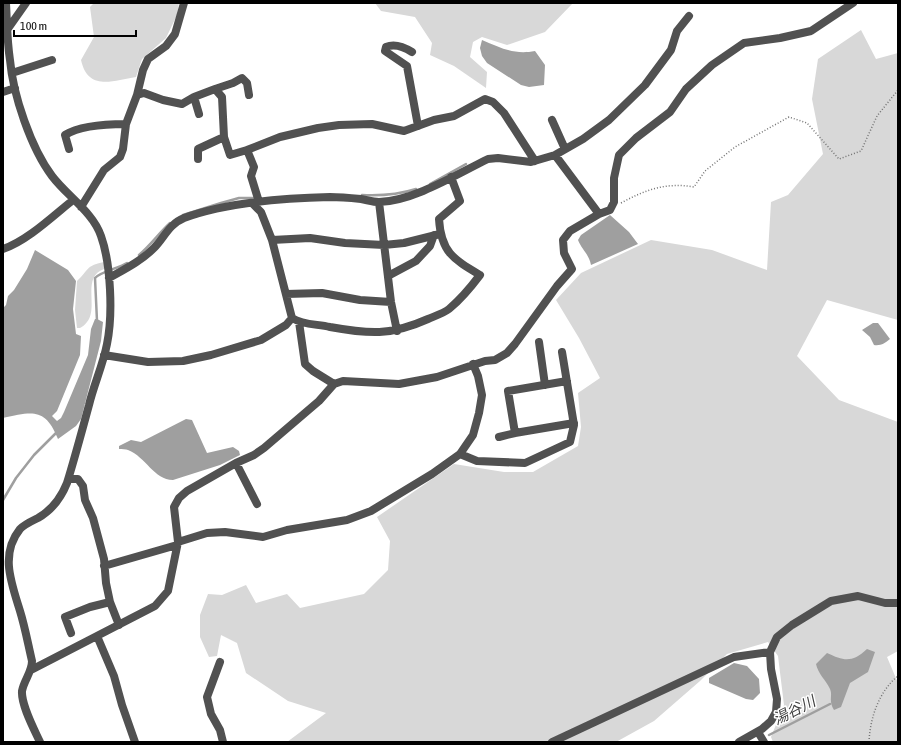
<svg xmlns="http://www.w3.org/2000/svg" width="901" height="745" font-family="'Asap Condensed','Noto Sans JP',sans-serif">
  <style>
    .green { fill: #d8d8d8 }
    .water { fill: #9f9f9f }
    .lines { fill: none; stroke-linecap: round; stroke-linejoin: round }
    .stream { stroke: #9f9f9f; stroke-width: 2.5 }
    .path { stroke: #737373; stroke-width: 1.5; stroke-dasharray: 1 2; stroke-linecap: butt }
    .street { stroke: #515151; stroke-width: 8 }
    .labels { text-anchor: middle; dominant-baseline: central; stroke-width: 3; stroke-linejoin: round; paint-order: stroke }
    .water-label { font-size: 15px; font-style: italic; fill: #404040; stroke: #fff }
  </style>
  <rect width="100%" height="100%" fill="#fff"/>
  <path class="green" d="M94 3H179L177 15 166 38 142 59 136 77C112 81 88 91 81 60L94 37 90 7Z
    M375 3H573L545 32 507 45 482 37 473 42 470 57 487 72 486 88 454 66 430 55 432 43 415 17 381 11Z
    M861 30 876 59 898 53V320L827 300 797 356 839 400 898 422V651L887 657 898 683V742H773L771 737 784 705 778 656 768 642 727 654 700 681 654 721 616 742H287L326 713 288 701 246 673 237 643 221 635 217 656 209 657 200 637V615L208 594 222 595 246 585 256 603 287 594 300 608 364 594 388 570 390 541 377 517 454 464 504 472H533L578 446 581 427 578 393 600 378 579 338 556 300 581 273 651 240 712 250 767 270 771 202 788 195 823 154 812 99 818 59Z
    M104 262V269C81 277 99 307 87 322 85 325 82 327 80 328H77L75 310 77 281C89 270 85 266 104 262Z"/>
  <path class="water" d="M482 40C501 48 514 55 535 51L545 65 544 85 529 87 521 85 487 63 482 56 480 48Z
    M610 215 629 232 638 244 591 265C589 254 582 250 578 240L581 235Z
    M35 250 68 270 76 281 73 309 76 334 81 336 80 355 57 411 52 416 57 421 61 418 64 412 88 355 91 329 95 319H97L103 322 101 341 81 419 76 426 58 439C45 407 32 412 3 418V308L6 305 8 296 14 290 27 269Z
    M873 323H878L890 339C885 343 881 346 874 345L870 337 862 330Z
    M186 419 192 420 207 453 233 447 239 451 240 455 220 465 173 480C154 480 146 457 128 450 126 449 122 449 119 449V446L131 440 141 442Z
    M867 649 875 652 868 672 850 683 841 707 834 710C828 700 833 696 830 689 826 680 818 674 816 664L827 653C844 661 852 663 867 649Z
    M734 663 747 666 759 679 760 693 753 700 746 699 709 683V678Z"/>
  <g class="lines">
    <path class="stream" d="M430 184 466 164
      M362 195C382 196 397 195 416 189
      M183 215 221 203 239 198H255
      M139 255C151 245 159 233 170 223
      M97 321 95 278C100 272 119 268 127 263
      M3 500 16 478 34 455 58 431
      M769 735 830 704"/>
    <path class="path" d="M621 203C645 190 666 182 694 187L705 171 735 147 789 117 807 123 839 159 861 151 877 116 898 90
      M869 742C870 718 879 691 898 676"/>
    <path class="street" d="M6 3C7 22 7 41 10 60 13 95 31 148 52 176 67 196 93 212 101 236 111 264 113 315 107 344 103 365 94 384 89 405 82 431 75 457 67 483 61 498 52 510 38 518 32 521 25 524 20 529 0 554 11 582 20 611 25 627 28 644 32 661 32 672 24 680 22 691 21 705 34 729 40 742
      M7 30 26 3
      M412 52C404 47 395 43 386 47L385 51 407 66 418 126
      M12 73 52 60
      M215 89 233 83 242 78 247 83 249 95
      M3 92 15 88
      M137 95 143 70 148 59 166 46 175 34 184 3
      M194 97 199 114
      M552 120 565 149
      M69 149 65 135C81 125 108 124 126 124
      M247 150 280 137 318 128 339 125 372 124 404 131 434 120 454 116 485 99 493 102 504 113 535 161
      M198 159V149L224 137
      M379 202 391 302 397 331
      M81 207 104 170 120 157 123 149 126 124 137 95 144 93 163 100 182 104 194 97 215 89 222 97 224 137 230 155 247 150 254 167 251 176 259 202
      M599 214 610 210 614 202V178L619 155 636 138 670 112 686 89 712 65 744 43 780 38 811 31 853 3
      M272 240 310 238 345 243 384 245 404 243 440 234
      M3 249C27 241 53 216 73 200
      M388 276 416 261 430 246 434 235
      M109 278C125 269 141 261 154 248 164 238 169 224 184 218 225 203 286 198 330 197 340 197 351 198 361 199 367 200 373 202 379 202 414 201 457 174 488 159L498 158 531 162 555 155 583 139 609 120 645 85 671 50 677 31 689 16
      M286 294 322 293 360 300 391 302
      M292 318C303 325 317 324 330 327 369 334 390 336 428 319 435 316 444 313 449 309 461 299 471 287 480 275 453 259 441 252 439 219L460 201 451 177
      M299 322 305 364 313 371 334 384
      M539 342 545 385
      M104 355 148 362 183 361 211 355 261 340 286 325 292 318 272 240 261 212 252 203
      M567 381 508 391 515 433 574 423
      M499 437 515 433
      M460 454 477 461 525 463 570 442 574 425 562 352
      M236 463 257 504
      M69 479H78L83 486 85 500 93 518 104 559 106 583 110 602 119 625
      M178 542 207 533 225 532 263 537 287 530 347 520 371 511 432 474 460 454 473 435 479 413 482 395 478 376 473 364
      M104 566 177 545
      M71 633 65 617 90 607 110 602
      M97 636 114 676 122 705 135 742
      M220 662 207 697 211 714 220 730 223 742
      M31 670 155 606 168 591 178 542 174 507 179 498 187 491 236 463 254 455 264 448 319 401 334 384 343 381 399 384 437 377 485 361 495 360 507 353 515 344 557 286 572 269 564 253 563 240 570 231 599 214 555 155
      M758 732 764 742
      M552 742 734 657 770 652
      M739 742 762 729 771 721 776 712 777 699 771 669 770 652 777 637 792 625 831 601 858 596 885 603H898"/>
  </g>
  <g class="labels">
    <g class="water-label">
      <text transform="translate(794 710) rotate(-27)">湯谷川</text>
    </g>
  </g>
  <rect width="901" height="745" fill="none" stroke="#000000" stroke-width="8"/>
  <path d="M14 30v6h122v-6" fill="none" stroke="#000000" stroke-width="2"/>
  <text x="20" y="30" font-size="12" fill="#000000" stroke="#ffffff" stroke-width="3" paint-order="stroke">100 m</text>
</svg>
